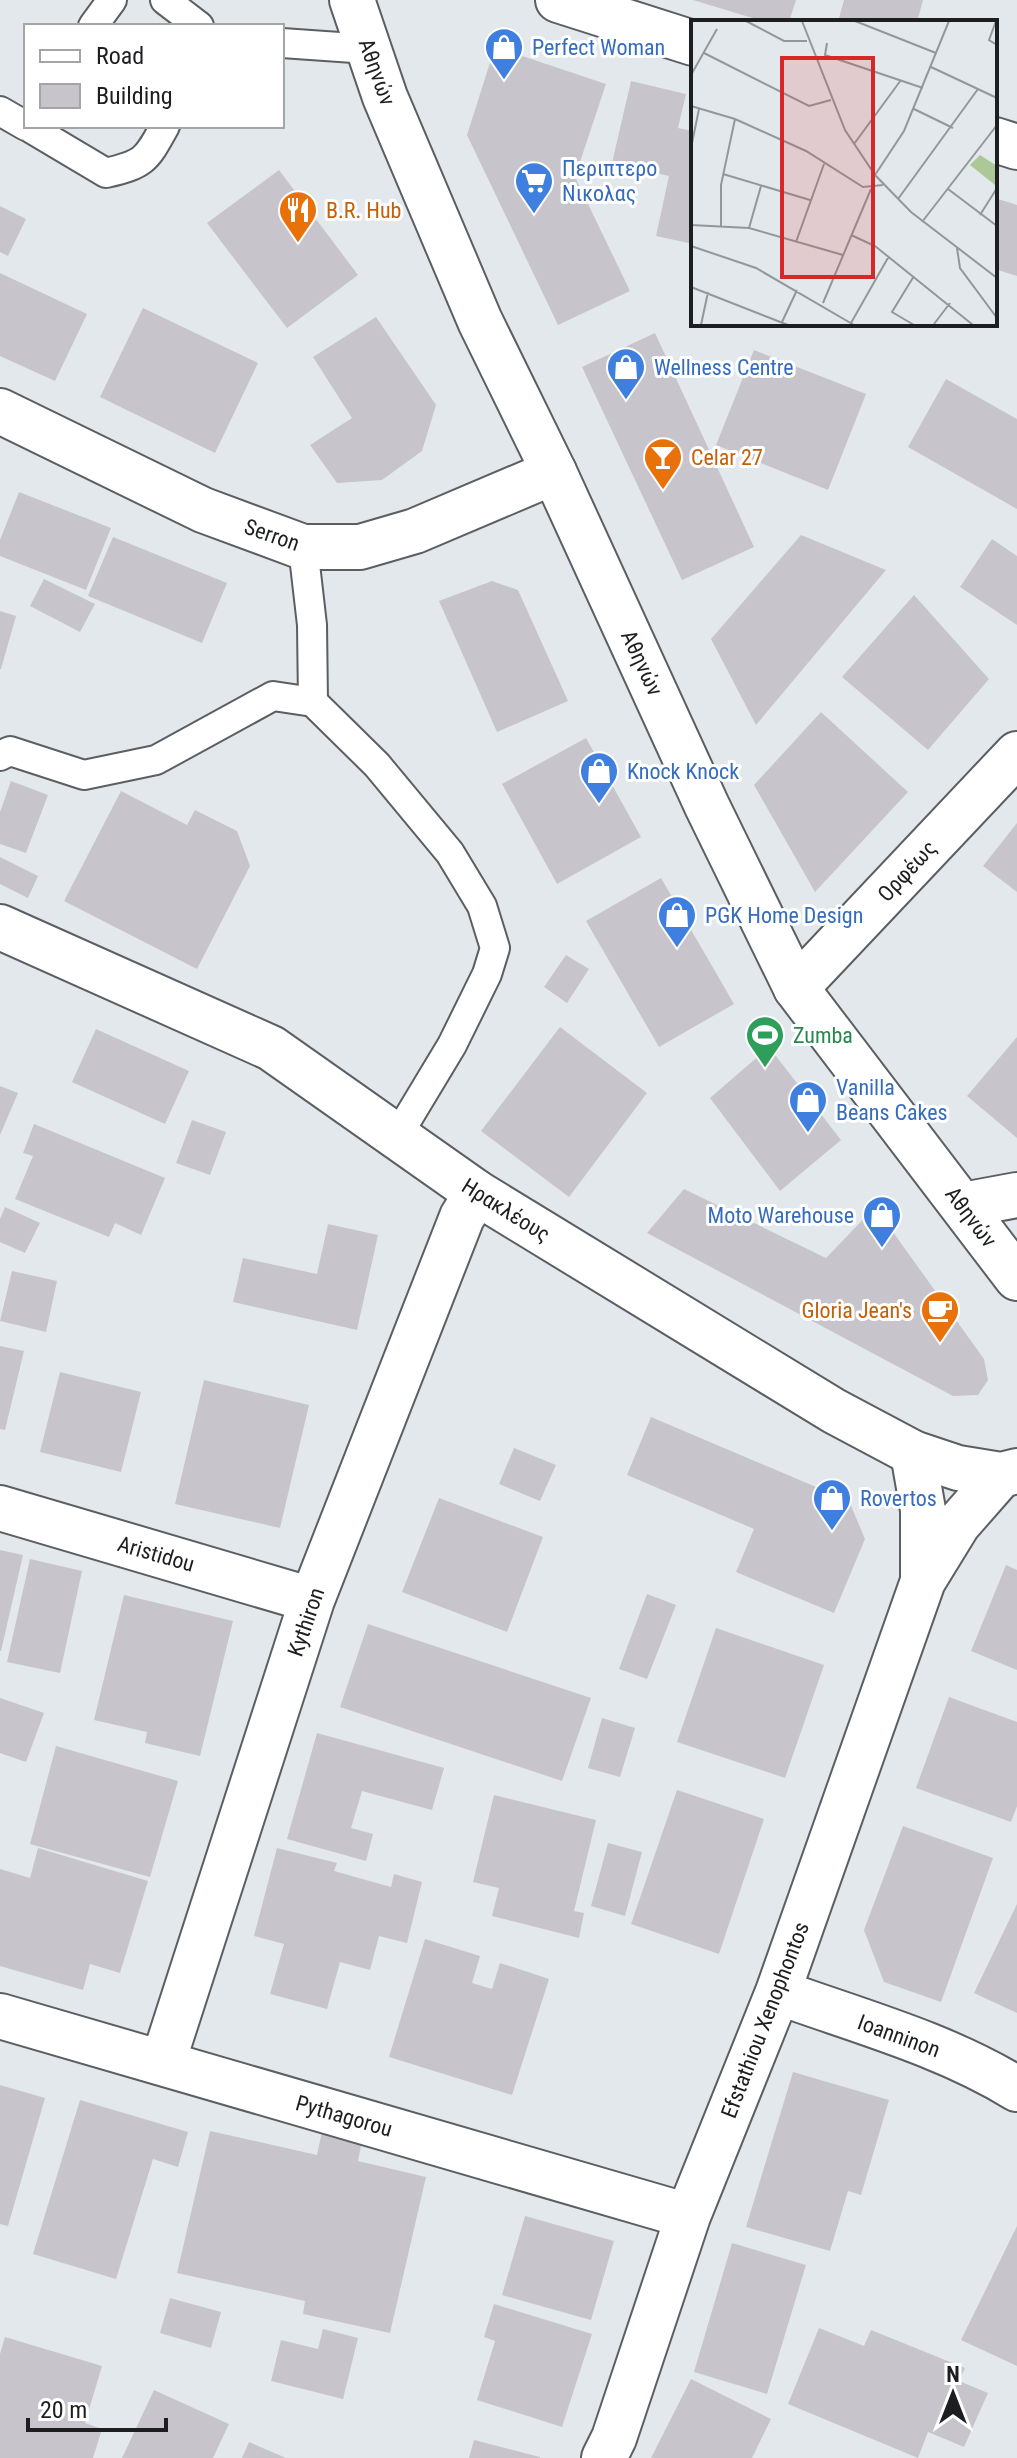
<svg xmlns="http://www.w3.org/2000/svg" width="1017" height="2458" font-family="'Roboto Condensed',sans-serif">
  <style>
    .building { fill: #c7c5cb }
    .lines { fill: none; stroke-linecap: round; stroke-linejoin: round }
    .service-casing { stroke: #5b5e62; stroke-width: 32 }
    .minor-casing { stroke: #5b5e62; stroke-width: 48 }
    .tertiary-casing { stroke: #5b5e62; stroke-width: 48 }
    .secondary-casing { stroke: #5b5e62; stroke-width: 48 }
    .service { stroke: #fff; stroke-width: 28 }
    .minor { stroke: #fff; stroke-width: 44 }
    .tertiary { stroke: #fff; stroke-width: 44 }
    .secondary { stroke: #fff; stroke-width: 44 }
    .labels { text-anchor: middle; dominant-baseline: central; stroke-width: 6; stroke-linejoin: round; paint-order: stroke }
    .shop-label { font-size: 22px; fill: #366cbe; stroke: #fff; text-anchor: start }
    .street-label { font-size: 22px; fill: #1d1e20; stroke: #fff }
    .food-label { font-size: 22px; fill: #c56008; stroke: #fff; text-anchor: start }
    .leisure-label { font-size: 22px; fill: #27864d; stroke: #fff; text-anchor: start }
    .inset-road { fill: none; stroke: #94979a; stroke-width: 2 }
    .view { fill: #d62828; fill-opacity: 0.15; stroke: #d62828; stroke-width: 4 }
    .inset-edge { fill: none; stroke: #1d1e20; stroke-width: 4 }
  </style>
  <rect width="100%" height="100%" fill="#e3e8ec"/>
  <path class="building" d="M693 0H796L789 22H766Z
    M844 0H923L917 22H838Z
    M495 47 606 84 575 177 630 291 558 325 467 135Z
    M631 81 686 94 678 128 693 131V244L656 236 669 176 612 163Z
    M279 170 358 275 287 328 207 223Z
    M995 198 1017 205V276L995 269Z
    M0 206 26 219 8 256 0 252Z
    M0 273 87 314 55 381 0 356Z
    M143 308 258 363 215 453 100 397Z
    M376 317 436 405 422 451 382 480 337 483 310 445 352 418 313 357Z
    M655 333 754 547 682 580 582 367Z
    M754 350 866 394 828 490 716 445Z
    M946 379 1017 419V509L908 447Z
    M19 492 111 528 86 590 0 556V540Z
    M801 535 886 570 756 725 711 639Z
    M113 537 227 583 202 643 88 596Z
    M992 539 1017 556V625L960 587Z
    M44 579 95 604 80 632 30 606Z
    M492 581 518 590 568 701 497 732 439 601Z
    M914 595 989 679 928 750 842 677Z
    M0 611 16 616 1 669H0Z
    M821 712 908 792 815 892 754 785Z
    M586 738 641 837 557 884 502 784Z
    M11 781 48 795 26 853 0 844V812Z
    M121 791 187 825 195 810 237 831 250 866 197 969 64 901Z
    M1017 823V892L983 866Z
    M0 857 38 876 28 898 0 884Z
    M661 878 734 1004 659 1047 586 921Z
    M566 955 589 969 567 1003 544 987Z
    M560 1027 647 1093 569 1197 481 1131Z
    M96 1029 189 1071 165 1124 72 1082Z
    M1017 1037V1138L967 1096Z
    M769 1047 841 1140 780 1191 710 1098Z
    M0 1086 18 1093 0 1135Z
    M192 1120 226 1132 210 1175 176 1163Z
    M34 1124 165 1178 141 1235 115 1223 109 1237 15 1199 33 1156 23 1153Z
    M684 1189 826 1258 875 1207 984 1359 988 1380 978 1395 953 1396 647 1233Z
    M5 1207 40 1223 25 1253 0 1242V1219Z
    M328 1224 378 1235 357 1330 233 1302 243 1258 317 1274Z
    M12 1271 57 1281 46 1332 0 1321Z
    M0 1346 24 1351 5 1430 0 1429Z
    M60 1372 141 1392 121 1472 40 1452Z
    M204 1380 309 1405 280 1528 175 1504Z
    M651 1417 849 1501 865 1539 834 1613 736 1572 754 1529 627 1475Z
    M514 1448 556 1465 540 1501 499 1484Z
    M439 1498 543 1537 507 1632 402 1592Z
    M0 1550 23 1555 1 1651H0Z
    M30 1559 82 1571 60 1673 7 1662Z
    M1006 1565 1017 1570V1670L971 1651Z
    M647 1594 676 1605 647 1679 619 1669Z
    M124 1595 233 1621 200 1756 145 1743 147 1732 94 1720Z
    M368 1624 591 1698 562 1781 340 1707Z
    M716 1628 824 1665 785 1778 677 1742Z
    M949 1697 1017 1722V1806L1011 1822 916 1788Z
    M0 1698 44 1713 26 1762 0 1753Z
    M602 1718 635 1728 620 1777 588 1768Z
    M317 1733 444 1768 432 1810 362 1791 351 1828 373 1834 366 1861 287 1839Z
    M56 1746 178 1781 150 1877 30 1844Z
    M677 1790 764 1819 719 1954 631 1924Z
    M494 1795 596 1820 574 1911 584 1913 579 1938 492 1916 499 1888 473 1882Z
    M903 1826 993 1858 941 2002 884 1982 864 1930Z
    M608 1843 642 1852 625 1916 591 1906Z
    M38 1848 148 1881 120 1973 90 1964 83 1990 0 1966V1869L30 1878Z
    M277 1848 337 1863 334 1871 391 1887 394 1874 422 1882 407 1943 379 1936 370 1970 340 1962 327 2009 270 1994 284 1944 254 1936Z
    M1017 1904V2013L974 1993Z
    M425 1939 480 1956 472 1983 492 1989 500 1963 549 1979 512 2095 389 2057Z
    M793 2072 889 2100 861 2195 848 2191 830 2251 746 2227Z
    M0 2085 45 2098 8 2226 0 2224Z
    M80 2100 188 2132 178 2167 153 2159 116 2279 33 2254Z
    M323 2127 363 2136 358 2161 426 2177 390 2333 303 2314 305 2301 177 2273 210 2131 317 2155Z
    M525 2216 614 2241 591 2320 502 2295Z
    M1017 2226V2366L961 2340Z
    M732 2243 806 2265 767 2394 694 2372Z
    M170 2298 221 2312 211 2348 160 2333Z
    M494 2304 592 2334 562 2427 477 2400 495 2341 484 2337Z
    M819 2328 864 2346 871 2330 965 2368 959 2381 988 2393 964 2447 928 2432 918 2458 788 2404Z
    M323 2329 358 2338 343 2399 271 2381 281 2340 318 2349Z
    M5 2337 102 2366 85 2423 102 2429 93 2458H0V2354Z
    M691 2379 771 2419 752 2458H651Z
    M154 2390 229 2424 213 2458H122Z
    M474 2440 540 2457V2458H469Z
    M249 2442 286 2458H242Z"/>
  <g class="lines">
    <defs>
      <path id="service" d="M165 0 199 26
        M93 26 112 0
        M282 43 368 49
        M0 111 26 126
        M27 126 106 173C145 164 146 160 165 126
        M303 547 312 625 313 702
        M0 756 10 751 84 775 156 760 273 696 313 702 377 765 450 853 482 906 495 948 487 974 452 1045 396 1138"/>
      <path id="minor" d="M558 0 693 43
        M995 140 1017 147
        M0 411 203 510 303 547H360L415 531 554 472
        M796 988 1017 754
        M963 1205 1017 1195
        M913 1453 923 1510V1579
        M0 1508 312 1600
        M778 1992C858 2021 944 2044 1017 2089
        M0 2016 688 2216
        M163 2062 312 1600 462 1217 477 1193
        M604 2458 614 2438 688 2216 778 1992 923 1581 958 1524 1001 1475"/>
      <path id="tertiary" d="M0 927 271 1048 477 1193 834 1411 913 1453 958 1468 1001 1475 1017 1471"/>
      <path id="secondary" d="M352 0 385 97 480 321 554 472 707 806 796 988 1017 1278"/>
    </defs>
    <use href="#service" class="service-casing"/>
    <use href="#minor" class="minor-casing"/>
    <use href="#tertiary" class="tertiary-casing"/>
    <use href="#secondary" class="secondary-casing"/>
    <use href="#service" class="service"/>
    <use href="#minor" class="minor"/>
    <use href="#tertiary" class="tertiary"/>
    <use href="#secondary" class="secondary"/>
  </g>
  <defs>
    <symbol id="shop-pin" viewBox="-11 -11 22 30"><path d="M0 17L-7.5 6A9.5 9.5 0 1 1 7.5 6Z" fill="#3f7fe0" stroke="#fff"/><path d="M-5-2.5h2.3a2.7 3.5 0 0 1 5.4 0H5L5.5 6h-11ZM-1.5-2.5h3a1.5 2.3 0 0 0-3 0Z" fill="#fff"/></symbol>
    <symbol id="supermarket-pin" viewBox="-11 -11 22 30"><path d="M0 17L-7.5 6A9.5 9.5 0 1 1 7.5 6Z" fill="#3f7fe0" stroke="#fff"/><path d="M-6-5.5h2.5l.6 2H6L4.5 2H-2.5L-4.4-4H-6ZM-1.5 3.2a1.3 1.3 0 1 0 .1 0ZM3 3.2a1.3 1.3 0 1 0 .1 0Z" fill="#fff"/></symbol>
    <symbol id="restaurant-pin" viewBox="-11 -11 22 30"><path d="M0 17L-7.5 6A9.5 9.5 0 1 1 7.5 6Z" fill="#e8710a" stroke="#fff"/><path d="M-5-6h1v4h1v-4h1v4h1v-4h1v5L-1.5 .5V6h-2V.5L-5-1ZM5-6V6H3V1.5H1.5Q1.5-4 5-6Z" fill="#fff"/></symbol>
    <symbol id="bar-pin" viewBox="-11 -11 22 30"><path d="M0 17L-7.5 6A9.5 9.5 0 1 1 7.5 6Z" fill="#e8710a" stroke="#fff"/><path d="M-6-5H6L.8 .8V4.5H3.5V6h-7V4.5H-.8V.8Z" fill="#fff"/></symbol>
    <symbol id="stadium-pin" viewBox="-11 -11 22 30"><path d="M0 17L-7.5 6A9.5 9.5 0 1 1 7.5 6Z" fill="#2e9e5b" stroke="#fff"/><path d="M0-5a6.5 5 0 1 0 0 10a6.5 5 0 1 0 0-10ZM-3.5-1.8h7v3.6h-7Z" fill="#fff"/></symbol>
    <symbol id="cafe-pin" viewBox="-11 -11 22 30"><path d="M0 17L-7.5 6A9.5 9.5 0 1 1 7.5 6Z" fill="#e8710a" stroke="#fff"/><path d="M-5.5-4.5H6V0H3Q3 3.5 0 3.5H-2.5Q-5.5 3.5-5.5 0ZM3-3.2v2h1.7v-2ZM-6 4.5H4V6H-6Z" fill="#fff"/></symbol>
  </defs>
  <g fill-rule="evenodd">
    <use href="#shop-pin" x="482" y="25" width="44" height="60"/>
    <use href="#supermarket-pin" x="512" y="159" width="44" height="60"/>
    <use href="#restaurant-pin" x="276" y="188" width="44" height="60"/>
    <use href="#shop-pin" x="604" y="345" width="44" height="60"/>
    <use href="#bar-pin" x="641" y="435" width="44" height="60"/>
    <use href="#shop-pin" x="577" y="749" width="44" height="60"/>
    <use href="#shop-pin" x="655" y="893" width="44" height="60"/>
    <use href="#stadium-pin" x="743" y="1013" width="44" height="60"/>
    <use href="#shop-pin" x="786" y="1078" width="44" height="60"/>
    <use href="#shop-pin" x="860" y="1193" width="44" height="60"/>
    <use href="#cafe-pin" x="918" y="1288" width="44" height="60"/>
    <use href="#shop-pin" x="810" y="1476" width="44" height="60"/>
  </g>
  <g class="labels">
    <g class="shop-label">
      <text x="532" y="47">Perfect Woman</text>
      <text x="562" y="168">Περιπτερο<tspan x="562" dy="25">Νικολας</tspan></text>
      <text x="654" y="367">Wellness Centre</text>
      <text x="627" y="771">Knock Knock</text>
      <text x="705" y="915">PGK Home Design</text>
      <text x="836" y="1087">Vanilla<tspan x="836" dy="25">Beans Cakes</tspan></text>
      <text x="854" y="1215" text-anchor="end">Moto Warehouse</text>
      <text x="860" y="1498">Rovertos</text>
    </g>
    <g class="street-label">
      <text transform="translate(377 72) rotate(70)">Αθηνών</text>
      <text transform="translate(272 535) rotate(19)">Serron</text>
      <text transform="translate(642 663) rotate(65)">Αθηνών</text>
      <text transform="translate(907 871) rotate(-47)">Ορφέως</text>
      <text transform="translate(506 1210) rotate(32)">Ηρακλέους</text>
      <text transform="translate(971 1217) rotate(53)">Αθηνών</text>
      <text transform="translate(156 1554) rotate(16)">Aristidou</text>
      <text transform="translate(306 1622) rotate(-71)">Kythiron</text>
      <text transform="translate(765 2020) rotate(-69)">Efstathiou Xenophontos</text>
      <text transform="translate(899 2036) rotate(20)">Ioanninon</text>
      <text transform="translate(344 2116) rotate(16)">Pythagorou</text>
    </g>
    <g class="food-label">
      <text x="326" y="210">B.R. Hub</text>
      <text x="691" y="457">Celar 27</text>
      <text x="912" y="1310" text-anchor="end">Gloria Jean's</text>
    </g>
    <g class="leisure-label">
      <text x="793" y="1035">Zumba</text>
    </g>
  </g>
  <g transform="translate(691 20)">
    <rect width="306" height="306" fill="#e3e8ec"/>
    <path d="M289 135 306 146 304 165 279 145Z" fill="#acc898"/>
    <path class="inset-road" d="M55 1 93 21H116M111 1 154 110 184 155 220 192 306 258M164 1 245 33M305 1 298 20 306 25M136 23 134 35 232 68M13 33 118 86 140 80M240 47 306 78M0 55 26 9M0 86 44 99 115 131 172 167 192 165M223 89 262 108M163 124 210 60M0 128 8 89M32 154 119 180M184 155 213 111 258 1M257 169 306 206M207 179 287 69M289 195 306 168M231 202 306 105M0 205 58 208 152 235M30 206V165L44 99M58 208 70 166M160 215 184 226 282 305M105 222 133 144M0 226 65 248 163 305M266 228 269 248 306 298M0 267 97 305M132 283 180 169M91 302 106 270M160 303 198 236M243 304 259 283M10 305 17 272M223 305 201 292 223 256"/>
    <path class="view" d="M91 38H182V257H91Z"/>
    <rect width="306" height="306" class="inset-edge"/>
  </g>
  <rect x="24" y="24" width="260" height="104" fill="#ffffff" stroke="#a5a5a6" stroke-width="2"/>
  <rect x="40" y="50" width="40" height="12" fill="#ffffff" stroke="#a5a5a6" stroke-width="2"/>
  <text x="96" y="64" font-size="24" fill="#1d1e20">Road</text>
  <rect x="40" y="84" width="40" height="24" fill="#c7c5cb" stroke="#a5a5a6" stroke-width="2"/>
  <text x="96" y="104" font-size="24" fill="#1d1e20">Building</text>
  <g transform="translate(953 2394)" stroke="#ffffff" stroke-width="6" paint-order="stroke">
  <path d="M0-6L14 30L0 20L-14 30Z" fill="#1d1e20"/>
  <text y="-12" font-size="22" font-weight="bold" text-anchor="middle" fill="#1d1e20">N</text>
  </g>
  <path d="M28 2418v12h138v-12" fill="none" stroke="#1d1e20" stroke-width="4"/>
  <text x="40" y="2418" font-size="24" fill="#1d1e20" stroke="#ffffff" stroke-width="6" paint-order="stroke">20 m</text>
</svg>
